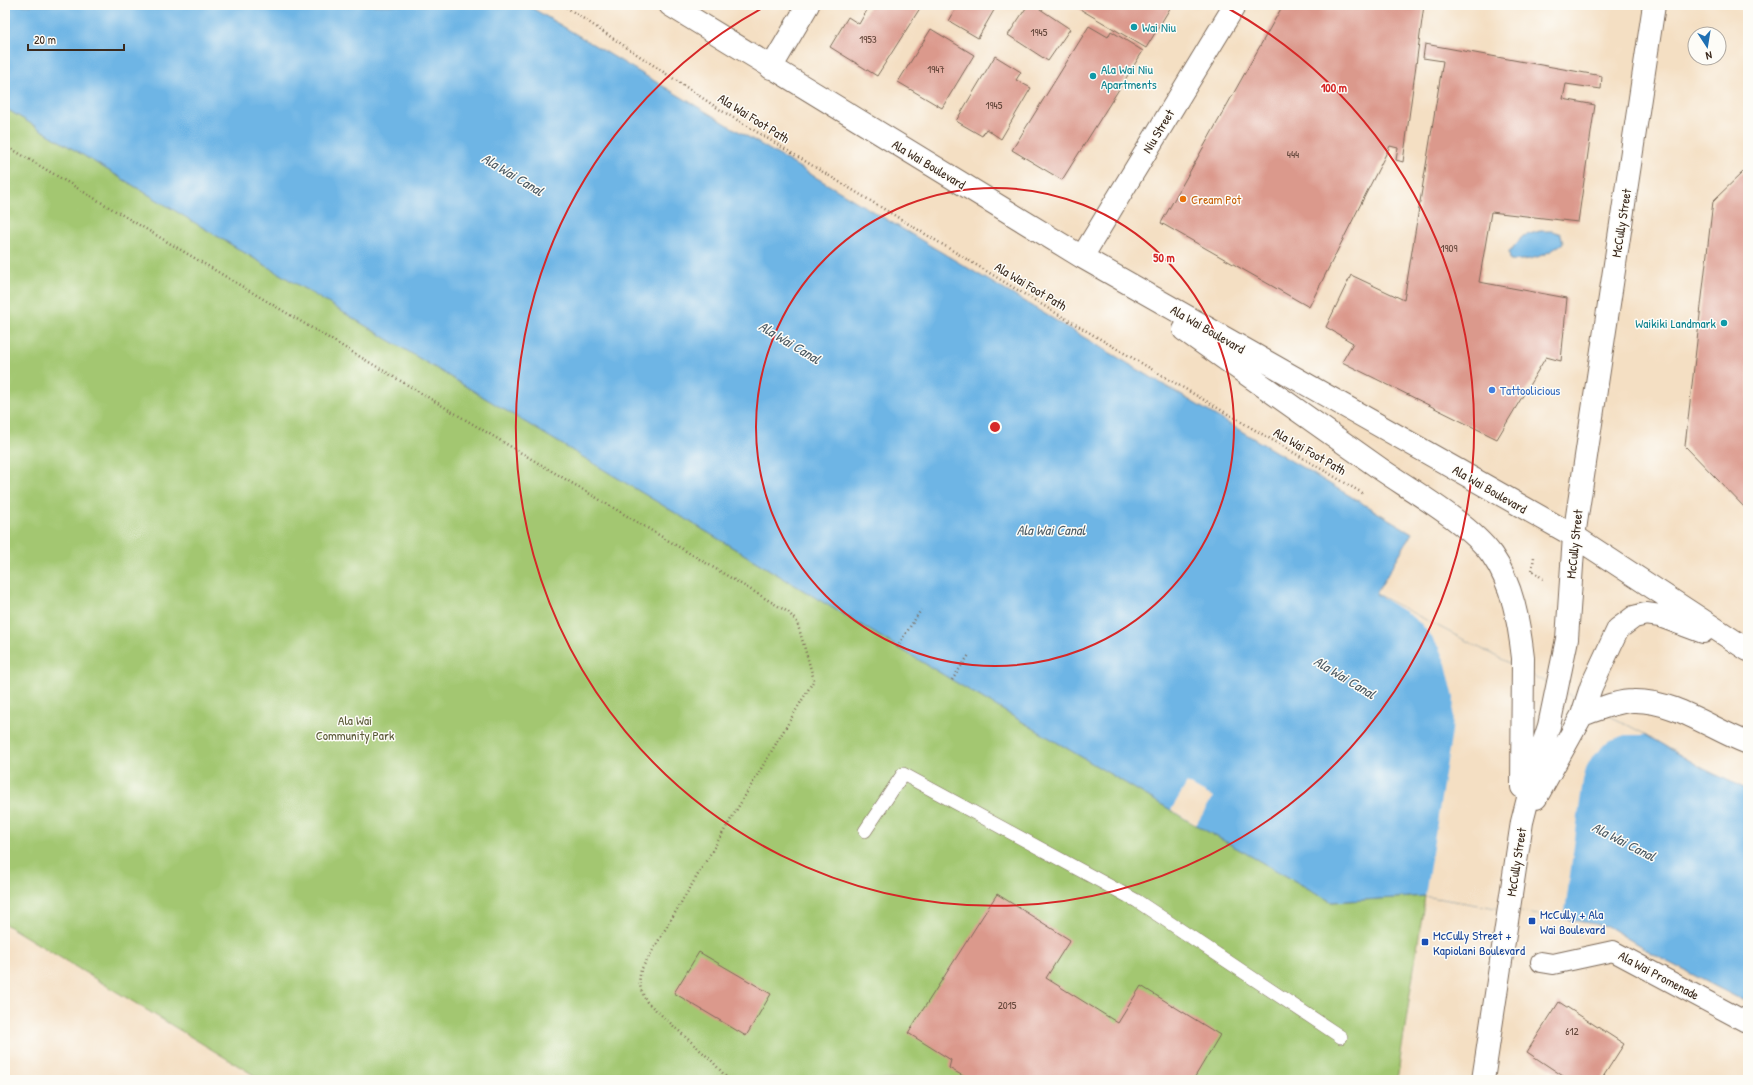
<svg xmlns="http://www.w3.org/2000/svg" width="1753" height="1085" font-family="'Patrick Hand',sans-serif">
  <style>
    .green { fill: #a3c771; stroke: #6f7848 }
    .water { fill: #6eb5e5; stroke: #547082 }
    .pier { fill: #f4dfc3 }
    .building { fill: #db998c }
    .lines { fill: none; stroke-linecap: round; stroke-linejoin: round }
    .service-casing { stroke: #7c6958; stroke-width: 14 }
    .pedestrian-casing { stroke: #7c6958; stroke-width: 22 }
    .secondary-casing { stroke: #7c6958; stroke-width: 24 }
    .path { stroke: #7c6958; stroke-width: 2.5; stroke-dasharray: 1 3; stroke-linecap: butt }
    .service { stroke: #fff; stroke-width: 13 }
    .pedestrian { stroke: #fff; stroke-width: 20 }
    .secondary { stroke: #fff; stroke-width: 22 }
    .ring { fill: none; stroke: #d62828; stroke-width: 2 }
    .culture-dot { fill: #0f9aa8; stroke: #fdfcf7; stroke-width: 1.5 }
    .food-dot { fill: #e8710a; stroke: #fdfcf7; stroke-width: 1.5 }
    .shop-dot { fill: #3f7fe0; stroke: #fdfcf7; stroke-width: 1.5 }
    .transit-dot { fill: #1a4fb4; stroke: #fdfcf7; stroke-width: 1.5 }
    .labels { text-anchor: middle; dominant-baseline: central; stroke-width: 3; stroke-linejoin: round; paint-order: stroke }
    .number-label { font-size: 11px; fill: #63463a }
    .culture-label { font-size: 13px; fill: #0d838f; stroke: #fdfcf7; text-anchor: start }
    .street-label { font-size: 13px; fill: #3b2a1e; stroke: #fdfcf7 }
    .food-label { font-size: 13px; fill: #c56008; stroke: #fdfcf7; text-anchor: start }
    .shop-label { font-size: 13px; fill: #366cbe; stroke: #fdfcf7; text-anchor: start }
    .park-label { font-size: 13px; fill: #5a5937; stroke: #fdfcf7 }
    .transit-label { font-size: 13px; fill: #164399; stroke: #fdfcf7; text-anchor: start }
    .water-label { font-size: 14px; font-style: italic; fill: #4d5b64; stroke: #fdfcf7 }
    .centre { fill: #d62828; stroke: #fdfcf7; stroke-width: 2 }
    .ring-label { font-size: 12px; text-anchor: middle; font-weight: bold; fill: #d62828; stroke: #fdfcf7; stroke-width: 3; stroke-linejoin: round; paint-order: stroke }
  </style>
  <rect width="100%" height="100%" fill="#fdfcf7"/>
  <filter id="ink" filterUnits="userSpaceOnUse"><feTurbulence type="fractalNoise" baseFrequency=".025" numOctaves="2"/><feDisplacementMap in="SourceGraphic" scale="8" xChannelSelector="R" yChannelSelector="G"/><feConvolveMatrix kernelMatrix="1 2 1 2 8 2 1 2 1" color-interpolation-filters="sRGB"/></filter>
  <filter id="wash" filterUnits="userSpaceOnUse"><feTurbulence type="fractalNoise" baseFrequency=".012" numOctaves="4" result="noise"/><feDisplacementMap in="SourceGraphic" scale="16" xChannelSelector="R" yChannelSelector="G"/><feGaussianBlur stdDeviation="0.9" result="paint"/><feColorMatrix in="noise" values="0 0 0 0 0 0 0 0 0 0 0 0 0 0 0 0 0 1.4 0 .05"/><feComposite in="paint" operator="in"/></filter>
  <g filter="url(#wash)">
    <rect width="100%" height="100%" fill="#f4dfc3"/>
    <path class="green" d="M5 108 952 680 1196 825 1332 902 1425 896 1397 1080H262L5 924Z"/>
    <path class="water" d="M5 5H527L1412 533 1376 594 1646 735 1704 769 1748 790V1003L1662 959 1607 926 1425 896 1332 902 1196 825 952 680 5 108Z
      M1540 231H1552L1561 234 1563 243C1547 255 1530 262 1510 260L1509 252 1523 236Z"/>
    <path class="pier" d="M1376 594 1646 735H1626L1608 741 1592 757 1587 766 1583 780 1564 919 1425 896 1452 731 1454 698 1446 664 1439 648 1430 635 1421 624 1407 613Z
      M1187 783 1213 797 1196 825 1171 810Z"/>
    <g id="blocks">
      <path class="building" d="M740 5H750L747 9Z
        M870 5H922L877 76 830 47 848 17 859 24Z
        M958 5H997L978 38 949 21Z
        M1028 5H1034L1070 29 1048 61 1008 35Z
        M1073 5H1172L1146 48Z
        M1283 5H1424L1403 162 1396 160 1398 148 1390 146 1309 307 1161 223Z
        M1089 26 1108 37 1111 31 1143 51 1062 180 1012 150Z
        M931 29 974 55 942 108 898 82Z
        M1425 44 1602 76 1601 89 1566 84 1563 99 1595 105 1578 222 1491 212 1479 282 1567 298 1561 361 1546 357 1497 439 1342 362 1353 343 1326 327 1351 275 1404 300 1443 61 1423 58Z
        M995 56 1021 72 1016 80 1031 88 1001 139 986 129 982 136 956 121Z
        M1744 171H1748V511L1685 446 1713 201Z
        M997 894 1070 940 1046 978 1118 1023 1141 986 1220 1035 1193 1080H970L949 1068 951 1060 908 1033Z
        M699 952 771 994 746 1036 674 993Z
        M1559 1002 1624 1044 1601 1080H1569L1527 1052Z"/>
    </g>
  </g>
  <g filter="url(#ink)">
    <use href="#blocks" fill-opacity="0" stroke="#7c6958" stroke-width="1"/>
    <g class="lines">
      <defs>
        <path id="service" d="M865 831 903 774 1137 901 1341 1037"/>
        <path id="pedestrian" d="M1541 962 1553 964 1613 951 1748 1023"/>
        <path id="secondary" d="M670 5 1082 257 1574 536 1748 650
          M771 68 808 5
          M1082 257 1235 5
          M1184 330C1250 376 1316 423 1382 470 1414 492 1470 524 1492 555 1513 585 1519 623 1523 658L1522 787
          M1582 715C1598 710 1616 701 1633 701 1674 700 1711 729 1748 743
          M1536 798 1582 715 1591 687 1618 629 1634 617 1646 614 1660 616 1703 632
          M1483 1080 1522 822 1537 763 1549 726 1567 639 1574 536 1654 5"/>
      </defs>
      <use href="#service" class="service-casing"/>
      <use href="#pedestrian" class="pedestrian-casing"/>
      <use href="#secondary" class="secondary-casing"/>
      <path class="path" d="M563 5 719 109 1039 303 1364 494
        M5 145 788 612 797 622 814 680 641 970C638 982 640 990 647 1002L711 1060 729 1080
        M1532 570 1534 557
        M1533 571 1543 579
        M897 647 921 610
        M952 680 969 655"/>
      <use href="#service" class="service"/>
      <use href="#pedestrian" class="pedestrian"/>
      <use href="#secondary" class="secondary"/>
    </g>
  </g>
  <g class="ring">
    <circle cx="995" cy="427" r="239"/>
    <path d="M1224 6A479 479 0 1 1 766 6"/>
  </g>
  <g class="culture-dot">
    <circle cx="1134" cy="27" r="4"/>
    <circle cx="1093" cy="76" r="4"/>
    <circle cx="1724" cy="323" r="4"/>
  </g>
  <circle class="food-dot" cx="1183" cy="199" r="4"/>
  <circle class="shop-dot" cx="1492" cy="390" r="4"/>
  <g class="transit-dot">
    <rect x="1528" y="917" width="8" height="8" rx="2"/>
    <rect x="1421" y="938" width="8" height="8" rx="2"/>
  </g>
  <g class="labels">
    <g class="number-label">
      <text x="1039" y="32">1945</text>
      <text x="868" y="39">1953</text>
      <text x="936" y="69">1947</text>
      <text x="994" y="105">1945</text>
      <text x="1293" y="154">444</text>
      <text x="1449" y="248">1909</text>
      <text x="1007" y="1005">2015</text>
      <text x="1572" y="1031">612</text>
    </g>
    <g class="culture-label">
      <text x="1142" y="27">Wai Niu</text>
      <text x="1101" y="69">Ala Wai Niu<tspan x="1101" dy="15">Apartments</tspan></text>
      <text x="1716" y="323" text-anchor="end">Waikiki Landmark</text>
    </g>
    <g class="street-label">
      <text transform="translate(754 118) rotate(32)">Ala Wai Foot Path</text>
      <text transform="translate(1158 131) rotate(-59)">Niu Street</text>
      <text transform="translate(929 164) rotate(31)">Ala Wai Boulevard</text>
      <text transform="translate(1621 223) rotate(-81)">McCully Street</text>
      <text transform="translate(1031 286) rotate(31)">Ala Wai Foot Path</text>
      <text transform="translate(1208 329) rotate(30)">Ala Wai Boulevard</text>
      <text transform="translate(1310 451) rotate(30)">Ala Wai Foot Path</text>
      <text transform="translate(1490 489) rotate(30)">Ala Wai Boulevard</text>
      <text transform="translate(1574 544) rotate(-84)">McCully Street</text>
      <text transform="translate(1516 862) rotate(-81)">McCully Street</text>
      <text transform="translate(1659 975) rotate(28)">Ala Wai Promenade</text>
    </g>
    <g class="food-label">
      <text x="1191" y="199">Cream Pot</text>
    </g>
    <g class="shop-label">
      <text x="1500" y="390">Tattoolicious</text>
    </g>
    <g class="park-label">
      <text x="355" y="720">Ala Wai<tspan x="355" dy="15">Community Park</tspan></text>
    </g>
    <g class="transit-label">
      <text x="1540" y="914">McCully + Ala<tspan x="1540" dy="15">Wai Boulevard</tspan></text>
      <text x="1433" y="935">McCully Street +<tspan x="1433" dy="15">Kapiolani Boulevard</tspan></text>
    </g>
    <g class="water-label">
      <text transform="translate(513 174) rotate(31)">Ala Wai Canal</text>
      <text transform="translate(790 342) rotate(31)">Ala Wai Canal</text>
      <text x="1051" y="529">Ala Wai Canal</text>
      <text transform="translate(1345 677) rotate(31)">Ala Wai Canal</text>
      <text transform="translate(1624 841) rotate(27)">Ala Wai Canal</text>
    </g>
  </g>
  <circle cx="995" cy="427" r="6" class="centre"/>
  <g class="ring-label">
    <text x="1334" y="92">100 m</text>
    <text x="1164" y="262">50 m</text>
  </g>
  <rect width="1753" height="1085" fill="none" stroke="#fdfcf7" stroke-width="20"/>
  <g transform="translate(1707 46) rotate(168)"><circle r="19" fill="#fdfcf7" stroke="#afa8a0"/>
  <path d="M0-3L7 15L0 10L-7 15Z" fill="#1f6fb2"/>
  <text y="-6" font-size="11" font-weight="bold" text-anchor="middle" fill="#3b2a1e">N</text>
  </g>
  <path d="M28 44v6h96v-6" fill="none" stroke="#3b2a1e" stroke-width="2"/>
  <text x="34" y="44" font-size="12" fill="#3b2a1e" stroke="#fdfcf7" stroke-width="3" paint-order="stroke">20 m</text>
</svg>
